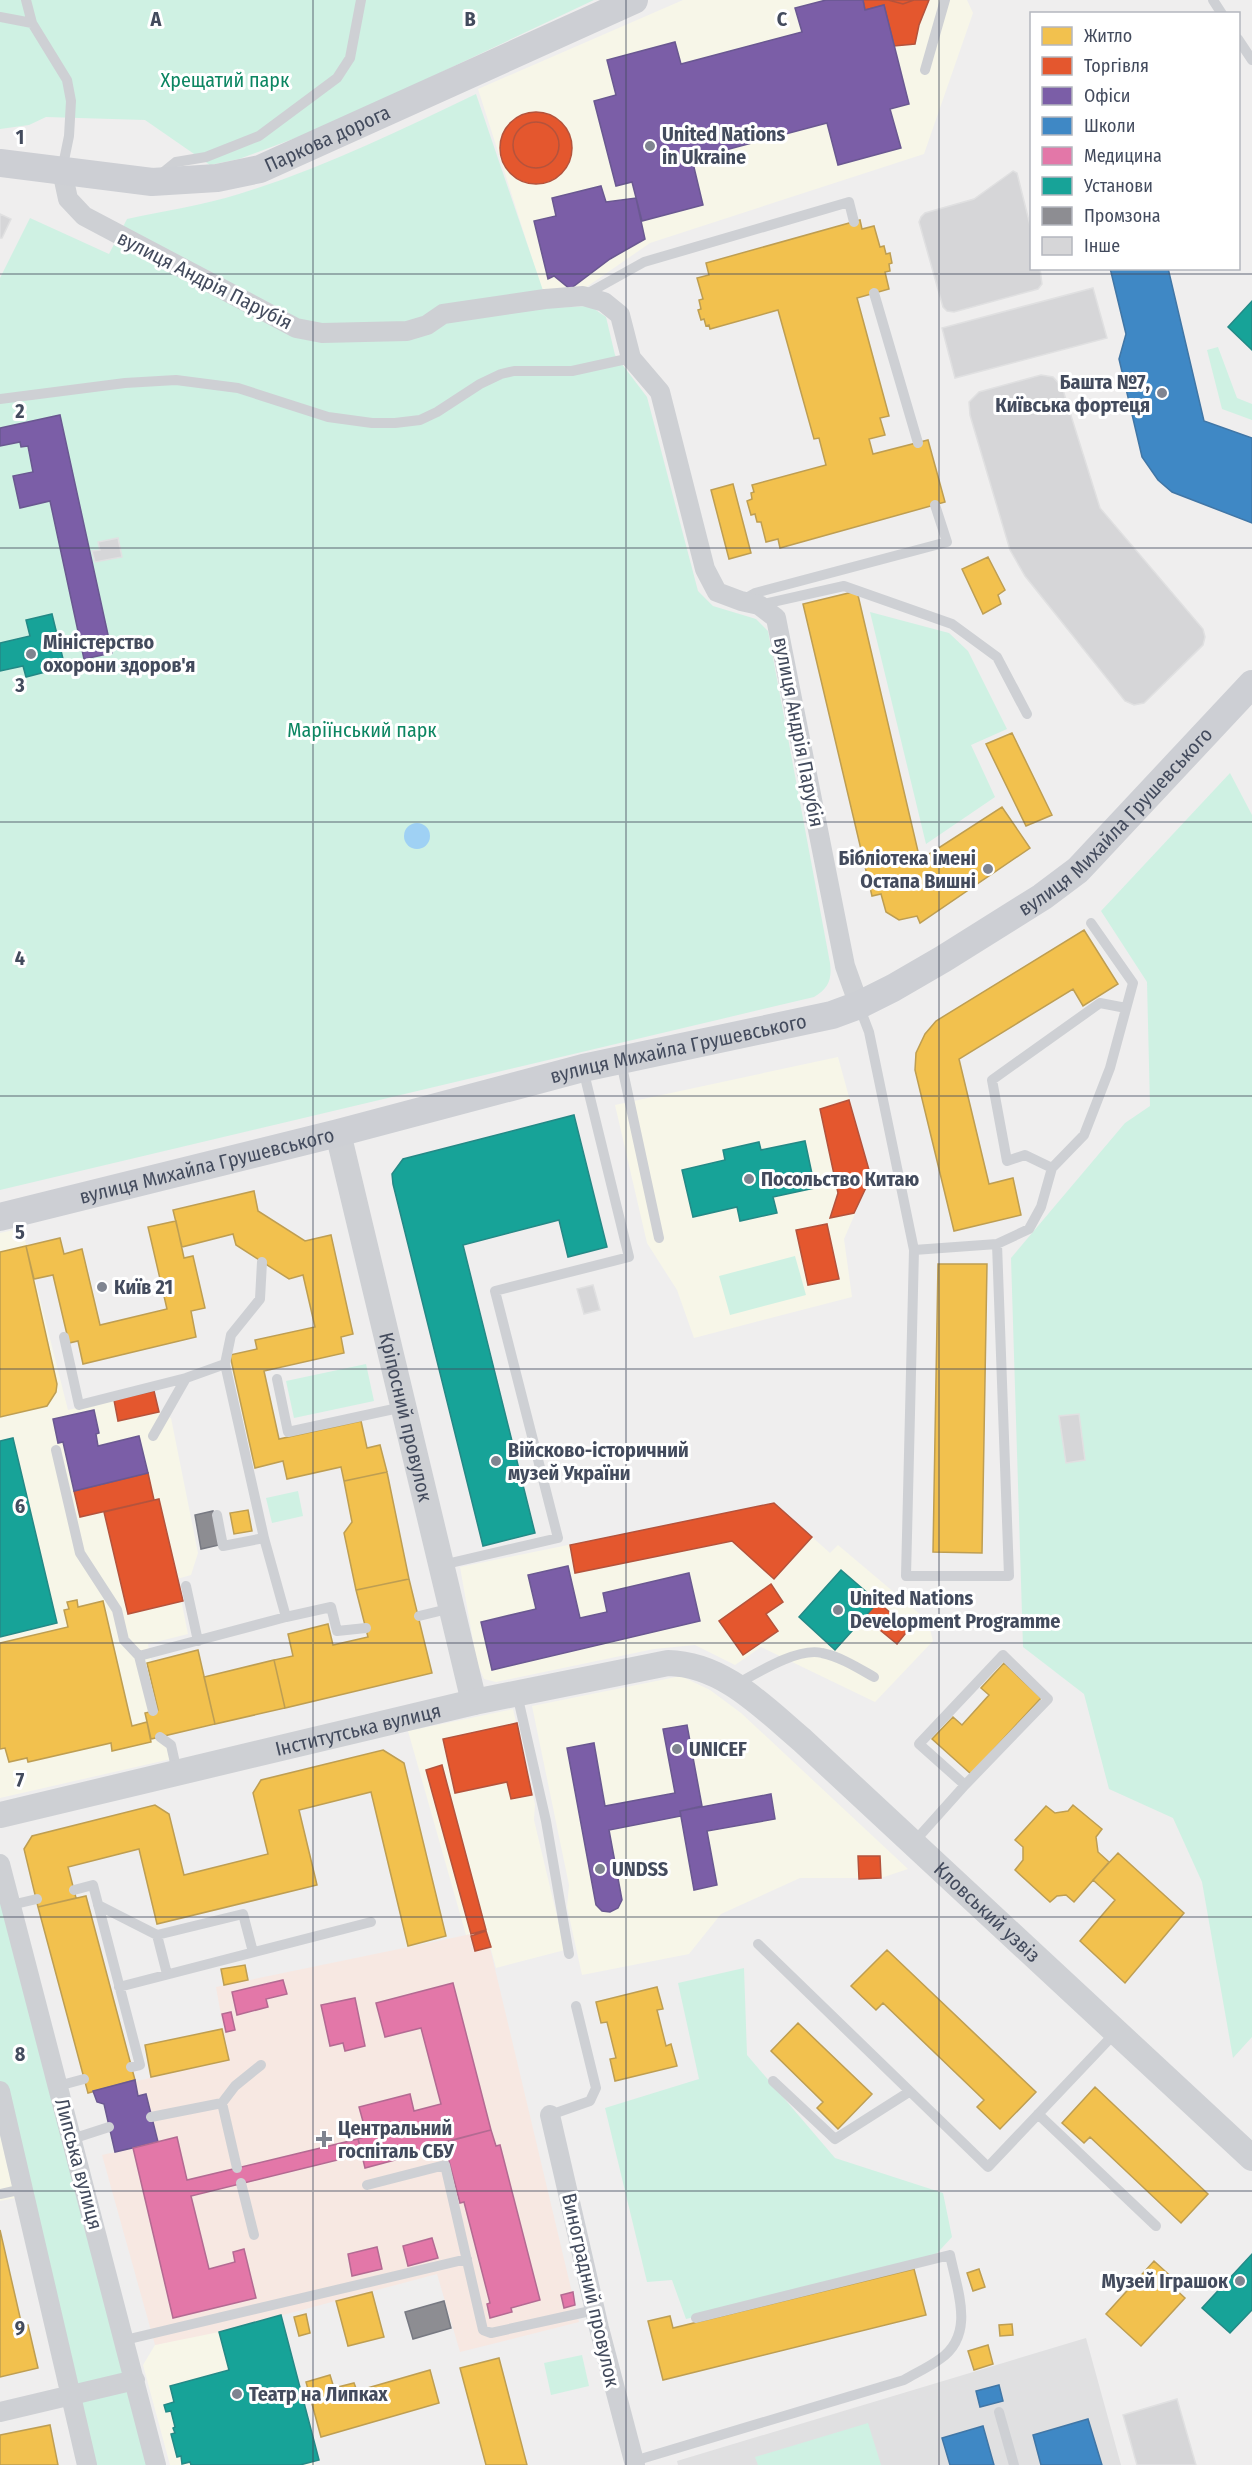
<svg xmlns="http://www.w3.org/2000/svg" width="1252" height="2465" font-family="'Fira Sans Condensed',sans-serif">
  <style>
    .commercial { fill: #f7f6e8 }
    .education { fill: #e0e0e1 }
    .medical { fill: #f7e8e2 }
    .green { fill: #cff1e3 }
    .water { fill: #9fd1f4 }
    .homes { fill: #f2c14e; stroke: #be9e52; stroke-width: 1.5 }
    .shops { fill: #e4572e; stroke: #b4533c; stroke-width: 1.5 }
    .offices { fill: #7b5ea7; stroke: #6a5891; stroke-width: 1.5 }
    .schools { fill: #3f88c5; stroke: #4076a6; stroke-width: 1.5 }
    .health { fill: #e377a8; stroke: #b36a92; stroke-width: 1.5 }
    .public { fill: #17a398; stroke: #248986; stroke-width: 1.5 }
    .industry { fill: #8d8d92; stroke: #777982; stroke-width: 1.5 }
    .building { fill: #d6d6d8; stroke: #e0e0e1; stroke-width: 1.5 }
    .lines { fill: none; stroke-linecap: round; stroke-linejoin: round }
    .service { stroke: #ced0d4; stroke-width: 10 }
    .minor { stroke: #ced0d4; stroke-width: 20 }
    .tertiary { stroke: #ced0d4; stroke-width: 26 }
    .secondary { stroke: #cdcfd4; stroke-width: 28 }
    .grid { fill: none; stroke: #434b5d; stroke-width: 1.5; stroke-opacity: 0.55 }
    .poi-dot { fill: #7f8490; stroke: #fff; stroke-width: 2 }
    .labels { text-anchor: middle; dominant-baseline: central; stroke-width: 6; stroke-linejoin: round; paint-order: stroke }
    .park-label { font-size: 20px; fill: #0c8662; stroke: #fff }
    .poi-label { font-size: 20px; font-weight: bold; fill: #434b5d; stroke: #fff; text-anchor: start }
    .street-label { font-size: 20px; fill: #434b5d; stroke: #fff }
    .grid-label { font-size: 20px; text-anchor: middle; font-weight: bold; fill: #434b5d; stroke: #fff; stroke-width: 6; stroke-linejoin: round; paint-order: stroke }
  </style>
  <rect width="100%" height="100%" fill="#efeeee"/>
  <path class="commercial" d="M683 0H967L973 13 924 154 650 243 572 297 545 299 478 89Z
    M838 1057 871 1177 844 1239 852 1297 694 1338 677 1290 647 1243 615 1105Z
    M22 1228 68 1410 114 1400 119 1421 159 1412 171 1418 198 1553 191 1575 177 1579 188 1634 148 1644 171 1759 0 1798V1233Z
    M774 1503 830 1553 838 1545 928 1621 933 1641 875 1702 761 1647 735 1665 695 1645 654 1649 496 1682 484 1679 477 1663 460 1567Z
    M681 1676 710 1690 741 1713 908 1869 881 1878H800L721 1914 689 1954 582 1975 567 1907 569 1885 532 1706Z
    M513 1709 535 1804 534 1820 565 1950 496 1968 486 1931 466 1935 408 1731Z
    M0 2134 15 2198 0 2201Z
    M281 2315 315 2465H170L143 2365 155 2345Z"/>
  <path class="education" d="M1086 2338 1121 2465H678L677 2461Z"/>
  <path class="medical" d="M486 1931 579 2322 460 2352 437 2274 219 2332 155 2345 102 2155 115 2152 104 2104 97 2102 93 2091 229 2060 216 1987Z"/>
  <path class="green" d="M0 0H594L325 127 239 159 210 165 145 120 46 117 29 125 0 129Z
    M476 94 549 308 590 306 606 317 615 355 647 397 698 591 713 606 756 619 768 631 830 963C832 979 829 988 814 997L0 1190V278L30 218 109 254 127 219C164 211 203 205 239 194 321 169 399 131 476 94Z
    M1218 347 1237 398 1252 404V420L1222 409 1207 350Z
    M870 612 949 633 968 651 1007 729 971 745 995 797 926 844Z
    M1230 773 1252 815V2037L1233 2058 1202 1882 1173 1818 1109 1789 1084 1694 1023 1647 1011 1258 1125 1123 1150 1106 1147 982 1101 911Z
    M795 1256 806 1295 730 1315 719 1276Z
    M366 1364 374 1401 294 1418 286 1381Z
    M298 1491 303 1516 272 1523 266 1498Z
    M0 1880 155 2465H89L0 2091Z
    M744 1968 747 2055 835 2158 943 2193 952 2237 930 2261 686 2319 672 2280 647 2282 605 2108 699 2079 678 1983Z
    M582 2355 589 2386 551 2395 544 2363Z
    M868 2423 881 2465H758L755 2457Z"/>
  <path class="water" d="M404 836a13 13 0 1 1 26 0a13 13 0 1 1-26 0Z"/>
  <path class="homes" d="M860 220 862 229 874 226 880 247 884 246 886 254 890 253 892 263 889 264 890 271 885 272 889 289 857 298 889 416 880 418 885 435 869 439 873 454 928 440 945 502 780 548 778 539 766 542 761 522H757L755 514 751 515 747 501 752 499 751 493 754 492 752 485 826 465 819 438 814 439 778 310 710 329 709 325 706 326 704 319 701 320 698 310 701 309 699 300 703 299 697 278 709 275 706 263Z
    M733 484 751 553 729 559 711 490Z
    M988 557 1005 590 998 595 1001 604 983 614 962 569Z
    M857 591 920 860 1002 807 1030 848 920 923 917 916 899 920 886 912 881 894 872 896 803 604Z
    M1012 733 1052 815 1026 826 986 744Z
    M1084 930 1118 984 1083 1006 1073 989 959 1059 989 1184 1013 1178 1021 1215 954 1231 915 1070 916 1053 925 1034 936 1021Z
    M254 1191 258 1211 305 1241 331 1235 353 1334 341 1337 344 1353 264 1371 279 1439 361 1421 367 1448 380 1445 387 1472 344 1481 341 1467 287 1479 283 1461 255 1468 230 1355 257 1349 255 1340 315 1327 303 1275 289 1279 236 1245 233 1234 182 1247 173 1210Z
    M176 1221 184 1258 193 1256 205 1308 191 1311 196 1337 83 1364 78 1341 69 1343 53 1275 34 1279 26 1246 60 1238 64 1254 82 1249 100 1325 167 1309 148 1227Z
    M26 1246 57 1384 56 1392 47 1406 0 1417V1252Z
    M938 1264H987L982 1553 933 1552Z
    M387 1472 409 1579 356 1590 344 1533 352 1522 344 1481Z
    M248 1510 252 1531 234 1534 230 1513Z
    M409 1579 432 1673 285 1708 274 1660 293 1656 288 1634 328 1624 333 1645 368 1637 356 1590Z
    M77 1600 78 1607 103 1601 132 1726 147 1722 151 1742 112 1751 111 1743 28 1762 27 1758 9 1762 5 1748 0 1749V1643L68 1627 64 1610 69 1609 67 1602Z
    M198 1650 215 1724 151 1739 145 1713 158 1710 147 1663Z
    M274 1660 285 1708 215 1724 204 1677Z
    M1004 1663 1041 1698 971 1774 932 1739 953 1717 962 1725 989 1695 981 1688Z
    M383 1750 404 1763 446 1936 408 1946 371 1792 299 1810 317 1885 157 1924 139 1849 68 1867 76 1898 38 1907 24 1849 32 1836 155 1805 169 1814 184 1875 268 1854 253 1793 261 1780Z
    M1073 1805 1102 1829 1096 1837 1098 1852 1109 1862 1074 1902 1066 1895 1057 1896 1050 1902 1015 1870 1023 1860V1847L1015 1840 1046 1806 1055 1813 1068 1811Z
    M1118 1853 1184 1913 1125 1983 1080 1941 1115 1900 1093 1880Z
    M86 1896 135 2080 88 2093 38 1907Z
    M887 1950 1036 2092 1000 2129 977 2107 984 2100 883 2003 876 2010 851 1986Z
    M245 1965 248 1980 224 1985 221 1969Z
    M657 1987 663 2009 657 2010 666 2046 671 2044 677 2066 615 2081 610 2059 616 2058 607 2022 601 2023 596 2002Z
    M798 2023 872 2094 838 2129 817 2108 823 2102 771 2051Z
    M222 2029 229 2060 151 2077 145 2045Z
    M1095 2087 1208 2194 1181 2223 1090 2137 1084 2143 1062 2123Z
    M0 2230 22 2326 28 2325 38 2368 0 2377Z
    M1154 2261 1176 2281 1172 2286 1185 2298 1141 2346 1106 2314Z
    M914 2269 926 2315 663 2380 648 2321 670 2316 673 2328Z
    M979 2269 985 2287 973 2291 967 2273Z
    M372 2292 384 2337 348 2346 336 2301Z
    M306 2314 310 2333 299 2336 294 2317Z
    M1012 2324 1013 2335 1000 2336 999 2325Z
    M988 2345 993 2364 974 2370 968 2351Z
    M499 2358 527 2465H486L460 2368Z
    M430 2370 439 2403 321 2437 306 2382 330 2375 334 2388 354 2383 357 2391Z
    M50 2425 58 2465H0V2435Z"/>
  <path class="shops" d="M863 0H929L919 25 915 44 894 46 884 5 865 10Z
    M888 0H914L903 4Z
    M500 148a36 36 0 1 1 72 0a36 36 0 1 1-72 0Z
    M513 145a23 23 0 1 1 46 0a23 23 0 1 1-46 0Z
    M849 1100 871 1177 854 1213 830 1218 838 1193 820 1109Z
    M827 1224 839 1279 808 1285 796 1230Z
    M154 1391 159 1412 118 1421 114 1400Z
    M148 1473 154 1500 80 1517 74 1491Z
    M159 1499 183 1601 128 1614 104 1512Z
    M774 1503 812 1537 774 1579 732 1541 575 1573 570 1545Z
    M771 1584 783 1602 766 1614 778 1631 743 1655 719 1621Z
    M878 1602 909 1629 897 1644 864 1617Z
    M517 1723 532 1795 511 1799 507 1782 455 1793 443 1739Z
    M442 1765 486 1930 471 1934 426 1770Z
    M858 1856H880L881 1878 859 1879Z
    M486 1931 491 1947 475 1951 471 1936Z"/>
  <path class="offices" d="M826 0H863L865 10 884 5 909 104 890 109 901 148 838 165 827 123 692 159 703 205 642 221 632 182 616 186 594 101 616 95 607 60 675 42 681 64 802 32 795 8Z
    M601 186 606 202 636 198 645 239 610 259 570 289 554 276 548 279 534 221 556 216 552 198Z
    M60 415 112 653 84 659 50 501 20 508 13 476 33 472 28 446 21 447 20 442 0 446V428Z
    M94 1410 99 1433 96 1434 98 1446 139 1436 148 1473 74 1491 63 1442 58 1443 53 1419Z
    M568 1566 580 1618 607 1612 603 1593 689 1573 700 1621 492 1670 481 1622 536 1609 528 1575Z
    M687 1725 702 1806 680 1811 681 1816 609 1830 622 1900 618 1908 610 1912 602 1911 596 1905 567 1748 594 1743 605 1806 675 1793 663 1729Z
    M771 1794 775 1819 707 1831 717 1885 694 1890 680 1811Z
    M135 2080 138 2096 146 2094 158 2142 115 2152 104 2104 97 2102 93 2091Z"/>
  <path class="schools" d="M1110 268H1168L1204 421 1252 438V523L1172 492 1158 480 1142 457 1119 359 1126 334Z
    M999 2385 1003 2401 980 2407 976 2391Z
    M1088 2419 1102 2465H1041L1033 2435Z
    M983 2426 994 2465H950L942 2438Z"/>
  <path class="health" d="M283 1980 287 1994 266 1999 268 2007 237 2015 232 1992Z
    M453 1983 491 2130 424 2148 425 2152 365 2168 358 2139 367 2136 359 2107 410 2094 414 2111 441 2104 421 2028 385 2037 376 2003Z
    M355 1998 365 2046 345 2051 343 2043 330 2046 321 2005Z
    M231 2012 235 2030 226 2032 222 2014Z
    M491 2130 496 2146 500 2145 540 2300 511 2308 512 2312 490 2318 487 2304 490 2303 464 2202 460 2203 444 2142Z
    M177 2137 187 2180 358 2139 362 2154 191 2196 209 2269 235 2262 233 2252 244 2249 256 2298 173 2318 133 2148Z
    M432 2238 438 2258 408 2266 403 2246Z
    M377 2247 382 2269 352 2276 348 2254Z
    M573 2292 575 2305 564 2308 561 2295Z"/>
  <path class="public" d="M1252 301V350L1228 327Z
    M52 614 65 667 26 677 23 666 0 671V643L30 636 26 620Z
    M574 1115 607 1247 568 1257 559 1220 463 1245 535 1533 483 1546 393 1184 392 1174 403 1159Z
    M805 1141 815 1188 773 1197 777 1213 740 1221 737 1207 693 1217 682 1170 725 1160 723 1150 759 1142 761 1150Z
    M13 1438 57 1623 0 1637V1441Z
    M841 1570 878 1602 835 1650 799 1617Z
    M1252 2254V2310L1230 2333 1202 2308Z
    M281 2315 319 2460 300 2465H191L190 2462 182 2464 181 2456 177 2457 171 2434 175 2433 173 2428 175 2427 171 2411 166 2412 164 2405 174 2402 170 2386 229 2370 219 2332Z"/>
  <path class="industry" d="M213 1511 219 1545 201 1549 195 1515Z
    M444 2301 451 2328 413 2339 405 2312Z"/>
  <path class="building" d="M1013 171 1017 173 1032 233V268H1040L1042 284 1038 289 954 312 947 311 943 307 919 222 921 217 925 213 974 199Z
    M0 214 11 219 2 238H0Z
    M1093 288 1107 338 955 378 942 328Z
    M1041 375 1053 377 1062 387 1100 508 1203 629 1205 637 1203 645 1144 703 1134 705 1125 701 1025 576 1010 550 970 415 969 402 979 392Z
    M118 538 122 557 95 562 92 551 100 550 98 542Z
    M593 1285 600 1310 584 1314 577 1289Z
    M1079 1414 1085 1460 1066 1463 1059 1416Z
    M1177 2399 1196 2465H1137L1123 2415Z"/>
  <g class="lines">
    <path class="service" d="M26 0 32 23 67 80 71 101 69 136 62 170
      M1213 0 1222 14
      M0 17 32 23
      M1238 39 1252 60
      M925 70 945 0
      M160 175 176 162 206 157 259 136 337 78 350 58 361 0
      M874 293 918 443
      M583 296 644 262 849 202 854 222
      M0 399 125 383 176 380 238 388 328 417 372 423H395L420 420 437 412 480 384 501 374 514 371H572L631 358
      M741 601 755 593 947 542 935 505
      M759 605 844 586 952 624 997 657 1027 714
      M859 1006 869 1032 914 1250 906 1576H1009L997 1244
      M621 1062 659 1238
      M1052 1168 1025 1155 1007 1161 992 1080 1100 1003 1126 1008
      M914 1250 997 1244 1029 1229 1041 1207 1052 1168 1084 1135 1110 1068 1133 983 1091 923
      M262 1262 260 1299 231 1335 225 1364 264 1538 286 1617
      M64 1337 79 1405 186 1378 225 1364
      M277 1379 288 1432 403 1407
      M153 1436 186 1378
      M56 1450 80 1553 117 1610 124 1640 139 1656
      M217 1515 223 1546 264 1538
      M442 1565 558 1538 495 1291 629 1257 583 1069
      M186 1586 198 1641
      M419 1616 452 1608
      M1003 1655 1048 1699 965 1785 919 1744Z
      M735 1685C757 1673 798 1647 822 1653 841 1657 858 1668 874 1677
      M517 1694 546 1821 569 1954
      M153 1711 139 1656 286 1617 331 1607 337 1631 366 1628
      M160 1737 171 1745 177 1772
      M914 1842 965 1785
      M74 1890 93 1885 140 2065 131 2067
      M11 1905 37 1899
      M98 1905 157 1935 243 1914 253 1952
      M157 1935 167 1974
      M758 1944 988 2167 1116 2032
      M119 1987 371 1922
      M773 2081 835 2139 909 2092
      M58 2086 84 2079
      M222 2103 237 2168
      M1038 2114 1156 2226
      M550 2115 590 2101 596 2088 576 2006
      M151 2117 222 2103 235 2086 261 2065
      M72 2139 109 2127
      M241 2183 254 2235
      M367 2185 445 2165 483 2330 491 2333 595 2310
      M0 2194 23 2189
      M125 2340 467 2259
      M999 2412 1014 2465
      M634 2461 904 2380C916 2373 929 2367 940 2359 976 2334 957 2290 950 2255L696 2318"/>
    <path class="minor" d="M62 171 68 199 84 216 296 328 322 333 407 331 427 325 443 314 545 299 583 296 604 302 620 315 631 358 660 392 705 569 717 592 741 601 759 605 776 618 845 966 859 1005
      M0 1864 156 2465
      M0 2091 87 2465
      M550 2115 599 2328 635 2465
      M0 2412 135 2380"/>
    <g class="tertiary">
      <path id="s1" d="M338 1133 474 1702"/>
      <path id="s2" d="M0 1815 474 1702 668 1663C723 1664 763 1707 802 1740L1252 2158"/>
    </g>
    <g class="secondary">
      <path id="s3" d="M0 163 152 182 217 178 260 169 634 0"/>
      <path id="s4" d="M0 1217 338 1133 583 1068 832 1015 859 1005 893 988 943 959 1042 897 1078 870 1252 684"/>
    </g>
  </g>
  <path class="grid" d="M313 0V2465M626 0V2465M939 0V2465M0 274H1252M0 548H1252M0 822H1252M0 1096H1252M0 1369H1252M0 1643H1252M0 1917H1252M0 2191H1252"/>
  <g class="poi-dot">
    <circle cx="650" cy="146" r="6"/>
    <circle cx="1162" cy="393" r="6"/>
    <circle cx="31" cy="654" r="6"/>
    <circle cx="988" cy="869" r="6"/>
    <circle cx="749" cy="1179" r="6"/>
    <circle cx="102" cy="1287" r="6"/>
    <circle cx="496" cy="1461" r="6"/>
    <circle cx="838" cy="1610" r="6"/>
    <circle cx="677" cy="1749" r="6"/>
    <circle cx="600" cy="1869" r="6"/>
    <path d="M321 2130h6v6h6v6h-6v6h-6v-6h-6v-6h6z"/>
    <circle cx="1240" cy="2281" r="6"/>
    <circle cx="237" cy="2394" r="6"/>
  </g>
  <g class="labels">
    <g class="park-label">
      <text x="225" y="80">Хрещатий парк</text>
      <text x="362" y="730">Маріїнський парк</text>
    </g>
    <g class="poi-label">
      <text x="662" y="134">United Nations<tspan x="662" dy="23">in Ukraine</tspan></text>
      <text x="1150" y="382" text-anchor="end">Башта №7,<tspan x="1150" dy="23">Київська фортеця</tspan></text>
      <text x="43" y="642">Міністерство<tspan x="43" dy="23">охорони здоров'я</tspan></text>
      <text x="976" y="858" text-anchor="end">Бібліотека імені<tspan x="976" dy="23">Остапа Вишні</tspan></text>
      <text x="761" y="1179">Посольство Китаю</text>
      <text x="114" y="1287">Київ 21</text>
      <text x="508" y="1450">Війсково-історичний<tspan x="508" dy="23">музей України</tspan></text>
      <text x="850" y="1598">United Nations<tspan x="850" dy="23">Development Programme</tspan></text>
      <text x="689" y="1749">UNICEF</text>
      <text x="612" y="1869">UNDSS</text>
      <text x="338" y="2128">Центральний<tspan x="338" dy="23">госпіталь СБУ</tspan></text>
      <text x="1228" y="2281" text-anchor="end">Музей Іграшок</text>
      <text x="249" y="2394">Театр на Липках</text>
    </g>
    <g class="street-label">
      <text stroke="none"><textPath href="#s3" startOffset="336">Паркова дорога</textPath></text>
      <text transform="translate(205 280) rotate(27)">вулиця Андрія Парубія</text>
      <text transform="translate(799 732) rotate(79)">вулиця Андрія Парубія</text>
      <text stroke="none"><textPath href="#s4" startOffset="1203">вулиця Михайла Грушевського</textPath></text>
      <text stroke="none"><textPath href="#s4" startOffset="699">вулиця Михайла Грушевського</textPath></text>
      <text stroke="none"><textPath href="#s4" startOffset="213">вулиця Михайла Грушевського</textPath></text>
      <text stroke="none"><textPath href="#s1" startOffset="292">Кріпосний провулок</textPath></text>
      <text stroke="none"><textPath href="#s2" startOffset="368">Інститутська вулиця</textPath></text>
      <text stroke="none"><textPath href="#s2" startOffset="1096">Кловський узвіз</textPath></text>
      <text transform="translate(79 2164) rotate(75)">Липська вулиця</text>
      <text transform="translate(591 2290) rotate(77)">Виноградний провулок</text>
    </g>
  </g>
  <g class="grid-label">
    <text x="156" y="26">A</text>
    <text x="470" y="26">B</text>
    <text x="782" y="26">C</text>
    <text x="20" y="144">1</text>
    <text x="20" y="418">2</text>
    <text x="20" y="692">3</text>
    <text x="20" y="965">4</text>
    <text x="20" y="1239">5</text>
    <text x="20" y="1513">6</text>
    <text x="20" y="1787">7</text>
    <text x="20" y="2061">8</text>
    <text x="20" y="2335">9</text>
  </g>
  <rect x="1030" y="12" width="210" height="258" fill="#ffffff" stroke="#b4b7be" stroke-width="1.5"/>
  <rect x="1042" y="27" width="30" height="18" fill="#f2c14e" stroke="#b4b7be" stroke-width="1.5"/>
  <text x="1084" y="42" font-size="18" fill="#434b5d">Житло</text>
  <rect x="1042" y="57" width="30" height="18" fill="#e4572e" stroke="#b4b7be" stroke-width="1.5"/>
  <text x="1084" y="72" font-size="18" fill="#434b5d">Торгівля</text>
  <rect x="1042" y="87" width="30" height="18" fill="#7b5ea7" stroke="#b4b7be" stroke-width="1.5"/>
  <text x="1084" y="102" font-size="18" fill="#434b5d">Офіси</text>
  <rect x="1042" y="117" width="30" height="18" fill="#3f88c5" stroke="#b4b7be" stroke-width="1.5"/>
  <text x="1084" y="132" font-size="18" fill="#434b5d">Школи</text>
  <rect x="1042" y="147" width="30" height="18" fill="#e377a8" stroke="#b4b7be" stroke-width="1.5"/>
  <text x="1084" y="162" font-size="18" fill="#434b5d">Медицина</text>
  <rect x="1042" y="177" width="30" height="18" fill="#17a398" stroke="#b4b7be" stroke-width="1.5"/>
  <text x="1084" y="192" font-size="18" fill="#434b5d">Установи</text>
  <rect x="1042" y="207" width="30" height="18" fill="#8d8d92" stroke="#b4b7be" stroke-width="1.5"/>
  <text x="1084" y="222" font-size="18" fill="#434b5d">Промзона</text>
  <rect x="1042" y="237" width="30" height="18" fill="#d6d6d8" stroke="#b4b7be" stroke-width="1.5"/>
  <text x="1084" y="252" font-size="18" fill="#434b5d">Інше</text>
</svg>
